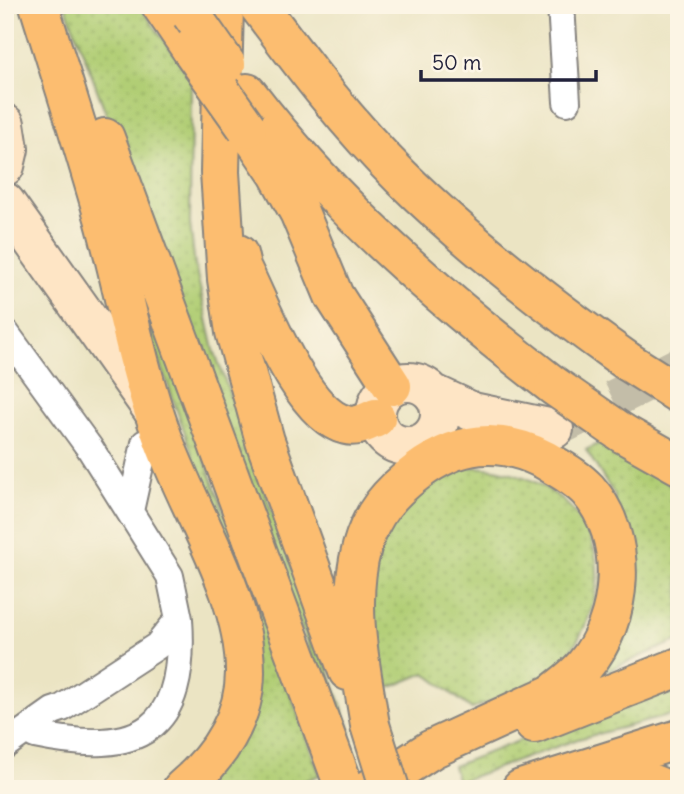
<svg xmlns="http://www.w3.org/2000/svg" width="684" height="794" font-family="Delius,sans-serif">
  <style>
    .grass { fill: url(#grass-dots); stroke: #6a7858; stroke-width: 2 }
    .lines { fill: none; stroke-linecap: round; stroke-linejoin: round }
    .secondary-tunnel { stroke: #c3bda8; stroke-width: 38; stroke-dasharray: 38 19; stroke-linecap: butt }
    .street-casing { stroke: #86837f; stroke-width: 30 }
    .secondary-casing { stroke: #86837f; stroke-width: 42 }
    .highway-casing { stroke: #86837f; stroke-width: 42 }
    .street { stroke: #fff; stroke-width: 26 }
    .secondary { stroke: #fee5c5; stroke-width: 38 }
    .highway { stroke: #fcbd6f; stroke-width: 38 }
    .highway-bridge-casing { stroke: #86837f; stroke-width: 42; stroke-linecap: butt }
    .highway-bridge { stroke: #fcbd6f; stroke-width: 38 }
  </style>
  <defs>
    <pattern id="grass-dots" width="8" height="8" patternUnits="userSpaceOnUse" patternTransform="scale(1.75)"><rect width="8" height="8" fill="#b1ce75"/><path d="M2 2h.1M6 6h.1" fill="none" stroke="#98b166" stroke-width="1.8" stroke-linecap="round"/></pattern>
  </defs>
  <rect width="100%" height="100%" fill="#fcf5e5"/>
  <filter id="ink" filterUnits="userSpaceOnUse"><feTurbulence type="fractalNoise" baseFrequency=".0143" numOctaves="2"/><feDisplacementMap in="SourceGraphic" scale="14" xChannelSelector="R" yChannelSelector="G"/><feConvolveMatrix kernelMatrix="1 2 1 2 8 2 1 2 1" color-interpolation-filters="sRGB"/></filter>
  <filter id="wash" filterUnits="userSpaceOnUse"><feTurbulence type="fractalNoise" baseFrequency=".00686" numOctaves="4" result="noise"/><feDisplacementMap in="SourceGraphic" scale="28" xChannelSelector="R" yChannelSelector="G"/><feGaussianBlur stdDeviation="1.57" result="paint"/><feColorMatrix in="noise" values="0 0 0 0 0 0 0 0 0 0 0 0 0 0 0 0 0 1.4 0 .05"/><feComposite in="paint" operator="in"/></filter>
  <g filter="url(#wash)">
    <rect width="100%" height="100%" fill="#ebe4c3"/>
    <path class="grass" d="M65 5H139L191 78 190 224 195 266 214 350 351 732 342 735Z
      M144 293 320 775 283 789H193L257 639 137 296Z
      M600 443 679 489V640L585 680 615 496 586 450Z
      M469 467C546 467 617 524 592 607 585 629 574 650 557 666 535 688 500 697 472 709L425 673 389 688C379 657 365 623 366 589 366 581 372 571 375 563 392 519 420 479 469 467Z
      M679 680V713L578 739 458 782 453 766Z"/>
  </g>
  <g filter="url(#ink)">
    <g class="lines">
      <path class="secondary-tunnel" d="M562 425 679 366"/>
      <defs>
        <path id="street" d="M561 5 567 102
          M5 332 91 450 170 576 179 619 157 646 62 708 53 711 5 745
          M130 511 145 443 162 436
          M35 735C139 757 187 732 179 619"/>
        <path id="secondary" d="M5 124 9 149 5 166
          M5 202 152 409
          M376 414a32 32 0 1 1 64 0a32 32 0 1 1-64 0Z
          M432 393 473 412 554 429"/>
        <path id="highway" d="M39 5C61 76 84 147 104 218 124 290 136 363 161 433 187 509 245 591 245 672 245 719 217 759 182 789
          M161 5 191 49
          M224 5 220 172 227 279 235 332 265 441 348 671
          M258 5C303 65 347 124 401 177 470 245 548 305 627 361
          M247 93C333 206 442 300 554 386
          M248 130 278 174 299 212 334 296 392 386
          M105 138 345 789
          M238 254 241 267C261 306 301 415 346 425 357 428 366 422 376 418
          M622 433 679 465
          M534 724 679 667
          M370 725C361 668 346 604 362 547 371 514 390 492 417 472 458 441 499 436 545 460 560 469 576 477 588 490 630 538 624 619 584 666 575 677 563 685 552 694L432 749 370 789
          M591 775H630L665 789
          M521 789 679 739"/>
      </defs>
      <use href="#street" class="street-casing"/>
      <use href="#secondary" class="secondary-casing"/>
      <use href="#highway" class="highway-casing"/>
      <use href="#street" class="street"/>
      <use href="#secondary" class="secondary"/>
      <use href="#highway" class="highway"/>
      <defs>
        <path id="highway-bridge" d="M191 14 226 64
          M191 49 247 128
          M627 361 679 394
          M554 386 622 433
          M370 725 390 789"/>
      </defs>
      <use href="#highway-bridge" class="highway-bridge-casing"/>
      <use href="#highway-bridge" class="highway-bridge"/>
    </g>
  </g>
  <rect width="684" height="794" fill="none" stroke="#fcf5e5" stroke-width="28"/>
  <path d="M421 70v10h175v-10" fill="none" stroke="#22223b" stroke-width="3.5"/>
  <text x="432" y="70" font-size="21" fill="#22223b" stroke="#fcf5e5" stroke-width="5" paint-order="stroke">50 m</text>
</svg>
